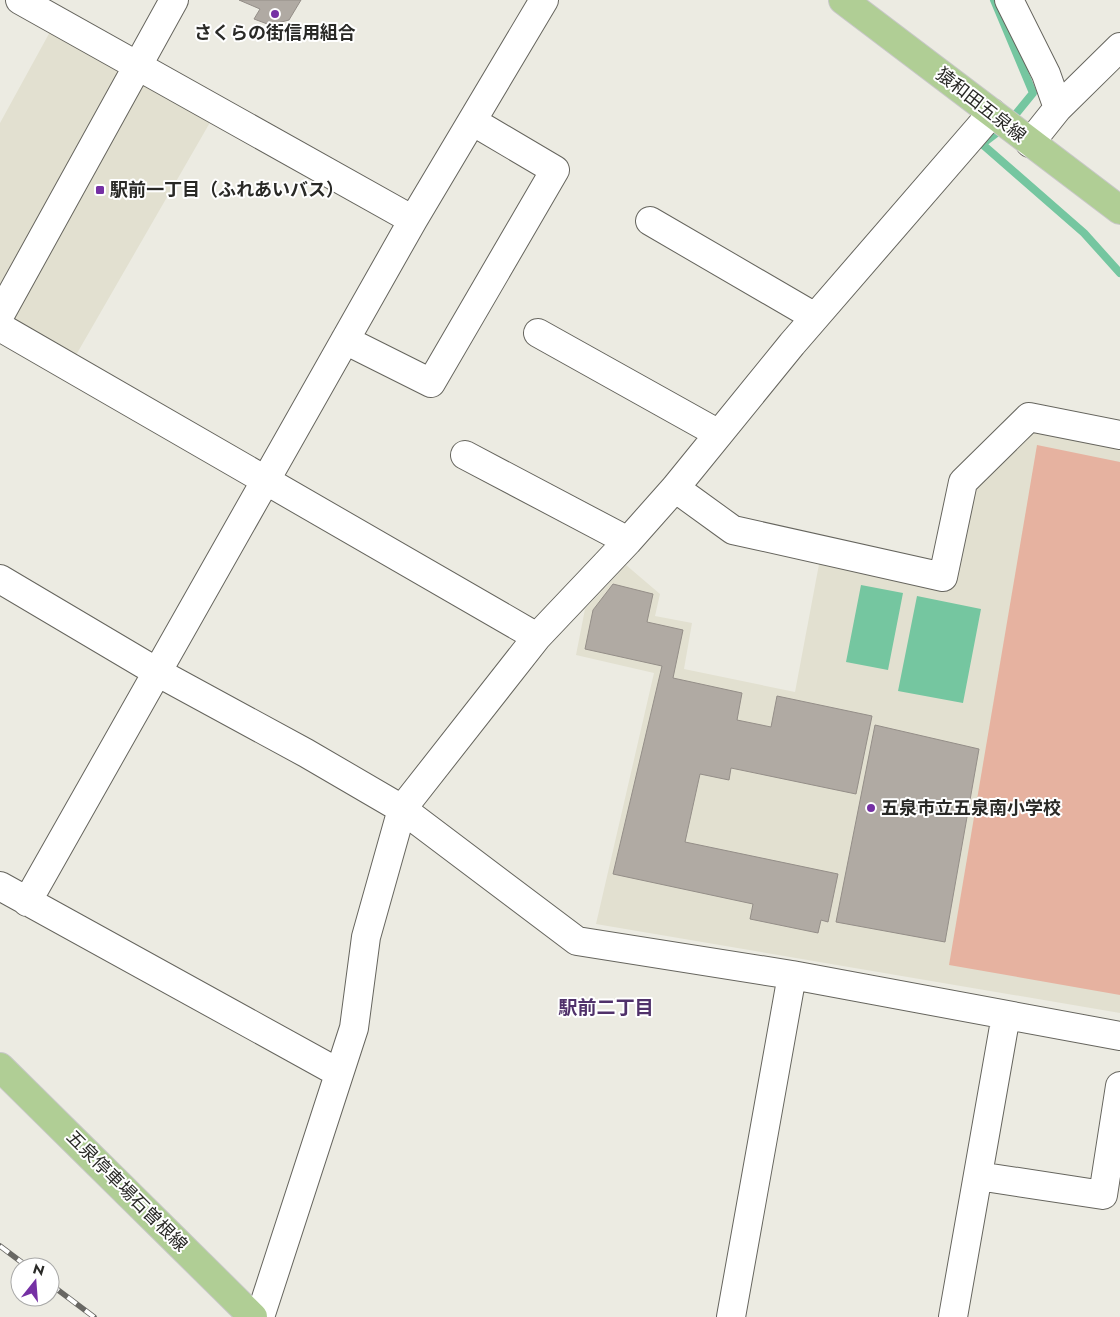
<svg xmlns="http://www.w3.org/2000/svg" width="1120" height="1317" font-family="Jost,'Noto Sans JP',sans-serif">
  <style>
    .built { fill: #e2e0d0 }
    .green { fill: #e6b2a0 }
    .water { fill: #75c6a0 }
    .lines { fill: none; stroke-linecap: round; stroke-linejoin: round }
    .stream { stroke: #75c6a0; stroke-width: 8 }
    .building { fill: #b0aaa3; stroke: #948e88 }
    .minor-casing { stroke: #66655e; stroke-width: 30 }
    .major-casing { stroke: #c7c7c7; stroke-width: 30 }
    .minor { stroke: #fff; stroke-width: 28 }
    .major { stroke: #b0ce95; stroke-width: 28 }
    .rail-casing { stroke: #686763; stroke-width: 5.5 }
    .rail { stroke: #fff; stroke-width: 4; stroke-dasharray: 11; stroke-linecap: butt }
    .poi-dot { fill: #7530a4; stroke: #fff; stroke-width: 2 }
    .labels { text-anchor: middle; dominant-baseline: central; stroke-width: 4; stroke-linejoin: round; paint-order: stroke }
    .poi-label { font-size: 18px; font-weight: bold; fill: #292926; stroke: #fff; text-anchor: start }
    .street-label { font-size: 18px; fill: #292926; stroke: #fff }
    .neighbourhood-label { font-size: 19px; font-weight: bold; fill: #50316a; stroke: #fff }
  </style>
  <rect width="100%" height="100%" fill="#ecebe2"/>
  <path class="built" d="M51 30 212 119 72 362 0 324V123Z
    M1033 429 1120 449V1013L596 924 654 673 576 655 585 609 626 565 660 594 655 616 692 623 684 669 795 692 820 559 952 588 973 486Z"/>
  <path class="green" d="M1037 445 1120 462V995L949 965Z"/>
  <path class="water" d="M861 585 903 593 888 670 846 662Z
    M917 596 981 609 963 703 898 691Z"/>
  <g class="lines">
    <path class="stream" d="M994 0 1033 93 1011 120
      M1003 128 982 144 1084 233 1120 273"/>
  </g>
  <path class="building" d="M239 0H301L289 20 270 25 254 19 260 9Z
    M613 584 653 594 647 622 683 630 673 678 742 693 737 720 771 727 777 696 872 716 856 794 731 768 729 780 700 774 685 842 838 874 828 922 821 920 818 933 750 919 753 904 613 874 662 666 585 649 593 610Z
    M875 725 979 749 945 942 836 922Z"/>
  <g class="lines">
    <defs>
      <path id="minor" d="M20 0 413 220
        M1009 0 1046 74 1058 108
        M1030 143 1058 108 1120 47
        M650 221 815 317
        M0 315 174 0
        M0 327 537 637
        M538 333 719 434
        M345 340 431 383 555 170 472 121
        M465 455 628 541
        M675 488 733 530 943 577 963 482 1029 417 1120 435
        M0 579 157 672 306 753 402 809 577 941 792 975 1120 1036
        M0 886 339 1073
        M27 902 413 220 544 0
        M978 1176 1103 1195 1120 1086
        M260 1317 354 1028 366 937 402 809 537 637 628 541 675 488 792 344 992 113
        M731 1317 792 975
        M953 1317 1006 1015"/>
      <path id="major" d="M843 0 1120 210
        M0 1067 253 1317"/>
    </defs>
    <use href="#minor" class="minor-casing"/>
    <use href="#major" class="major-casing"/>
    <use href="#minor" class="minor"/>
    <use href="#major" class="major"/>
    <defs>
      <path id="rail" d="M0 1246 28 1267
        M50 1284 94 1317"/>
    </defs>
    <use href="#rail" class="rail-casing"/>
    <use href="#rail" class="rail"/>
  </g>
  <g class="poi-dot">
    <circle cx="275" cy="14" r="5"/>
    <rect x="95" y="185" width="10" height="10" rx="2.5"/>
    <circle cx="871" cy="808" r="5"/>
  </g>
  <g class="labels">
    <g class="poi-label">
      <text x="275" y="33" text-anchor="middle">さくらの街信用組合</text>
      <text x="110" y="190">駅前一丁目（ふれあいバス）</text>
      <text x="881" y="808">五泉市立五泉南小学校</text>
    </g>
    <g class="street-label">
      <text transform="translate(981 105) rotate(38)">猿和田五泉線</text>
      <text transform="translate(127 1191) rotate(45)">五泉停車場石曽根線</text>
    </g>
    <g class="neighbourhood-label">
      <text x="606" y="1007">駅前二丁目</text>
    </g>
  </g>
  <g transform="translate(35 1282) rotate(17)"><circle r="24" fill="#ffffff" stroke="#a9a9a8"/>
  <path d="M0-4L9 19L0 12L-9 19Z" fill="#7530a4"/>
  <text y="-8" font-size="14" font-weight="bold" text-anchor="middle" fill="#292926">N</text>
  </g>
</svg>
